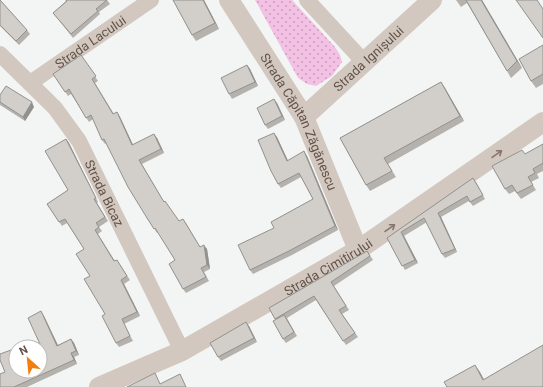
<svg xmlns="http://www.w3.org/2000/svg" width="543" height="387" font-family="Roboto,sans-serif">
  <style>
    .grass { fill: url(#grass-dots) }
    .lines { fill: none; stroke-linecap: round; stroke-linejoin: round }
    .minor { stroke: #d3c8c0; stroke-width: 16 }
    .tertiary { stroke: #d3c8c0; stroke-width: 20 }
    .wall { fill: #b5b2ae }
    .shaded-wall { fill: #93918d }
    .building { fill: #d2cfca; stroke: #93918d }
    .oneway { stroke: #84766d }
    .labels { text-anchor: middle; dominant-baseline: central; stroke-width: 3; stroke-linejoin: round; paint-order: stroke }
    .street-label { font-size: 13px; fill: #625349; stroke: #fff }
  </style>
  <defs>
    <pattern id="grass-dots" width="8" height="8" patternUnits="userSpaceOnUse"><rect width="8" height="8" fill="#f3c1e4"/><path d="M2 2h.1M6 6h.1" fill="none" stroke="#c89fbb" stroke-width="1.8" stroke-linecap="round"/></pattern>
  </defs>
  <rect width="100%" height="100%" fill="#f3f5f5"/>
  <path class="grass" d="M255 0H292L335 47 340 55 342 62 332 76 316 86 307 84 298 78Z"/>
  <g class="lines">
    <g class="minor">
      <path d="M307 0 364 62"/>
      <path id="s1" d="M0 54 55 108 79 141 182 351"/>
      <path id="s2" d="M30 83 151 0"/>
    </g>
    <g class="tertiary">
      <path id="s3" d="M229 0 304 117 358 250"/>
      <path id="s4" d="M304 117 432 0"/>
      <path id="s5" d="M99 387 182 351 358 250 543 122"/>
    </g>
  </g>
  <path class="wall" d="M0 0 27 30 30 34 19 45 0 26Z
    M65 0H107L110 4 99 12 100 14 73 38 53 13 66 1Z
    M173 0H204L219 29 196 41 192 35Z
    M456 0H482L522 68 511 78 507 71 467 3 461 7Z
    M543 45V84L536 88 531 81Z
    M81 55 98 81 95 83 114 114 117 112 120 117 133 145 157 138 164 153 142 164 164 202 179 221 186 223 200 247 207 249 210 269 204 272 209 281 186 293 183 289 175 260 158 232 157 233 147 218 106 143 105 144 102 140 93 119 89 122 71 94 68 96 53 74Z
    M247 65 250 69 258 86 232 99 229 94Z
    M441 82 445 88 464 121 388 164 396 177 370 191 366 185 340 138Z
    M0 102 34 107 25 121 0 105Z
    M277 103 285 120 268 129 265 125Z
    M277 137 288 161 307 156 338 230 292 255 253 274 250 270 274 228 313 199 301 177 281 188 278 184Z
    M66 139 69 143 98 202 97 203 108 221 99 227 102 231 98 234 115 261 117 260 130 280 124 284 140 316 124 324 133 341 119 347 116 343 105 314 90 276 84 249 67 223 62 226 47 204 68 190Z
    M543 144V171L537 174 539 178 531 182 536 190 521 199 515 191 509 194 505 189 526 154Z
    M476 182 485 199 473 206 469 201 441 217 457 252 445 258 442 254 427 222 404 236 418 263 405 270 387 238Z
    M367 251 373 260 334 286 349 310 342 314 358 337 346 345 316 300 287 318 297 336 286 343 283 339 276 319Z
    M44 316 58 345 71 339 74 343 79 355 74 357 77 364 27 387H0L5 372 14 354 16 371 45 355Z
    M249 326 257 342 221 361 218 357Z"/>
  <path class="shaded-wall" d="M203 0H204L219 29 215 23Z
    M481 0H482L522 68 517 61Z
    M247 65 250 69 258 86 255 82Z
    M441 82 445 88 464 121 460 116Z
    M274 99 277 103 285 120 282 116Z
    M32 102 34 107 25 121 23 117Z
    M117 112 120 117 135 149 132 145Z
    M274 133 277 137 290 165 287 161Z
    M154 134 157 138 164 153 161 149Z
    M66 139 69 143 98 202 96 198Z
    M304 151 307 156 338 230 335 226Z
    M438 213 441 217 457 252 455 249Z
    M401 232 404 236 418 263 415 260Z
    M204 245 207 249 210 269 207 265Z
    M121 280 124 284 140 316 137 312Z
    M41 311 44 316 60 350 57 346Z
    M246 322 249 326 257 342 254 338Z
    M71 339 74 343 79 355 76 351Z
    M11 350 14 354 16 360V363Z
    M71 353 74 357 77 364 74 360Z
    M475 365 480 372 488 387 483 380Z"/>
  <path class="building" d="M0 0 27 30 16 41 0 25Z
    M66 0H107L96 9 98 11 71 34 53 13 67 1Z
    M173 0H203L215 23 192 35Z
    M466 0H481L517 61 507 71Z
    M516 0H537L543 9V38Z
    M543 45V74L531 81 519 59Z
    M81 55 96 76 92 79 113 114 117 112 132 145 154 134 161 149 139 160 164 202 165 201 179 221 183 219 200 247 204 245 207 265 201 268 206 277 183 289 169 264 175 260 155 228 154 229 147 218 128 187 104 139 102 140 91 115 86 118 69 89 65 92 53 74Z
    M247 65 255 82 229 94 221 78Z
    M441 82 460 116 384 158 392 171 366 185 340 138Z
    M6 86 32 102 23 117 0 102V95Z
    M274 99 282 116 265 125 257 108Z
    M274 133 287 161 304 151 335 226 289 251 250 270 238 245 274 228 271 222 313 199 299 173 278 184 271 171 258 140Z
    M66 139 96 198 94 199 105 217 96 223 99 227 95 230 114 261 117 260 127 276 121 280 137 312 122 319 130 336 116 343 102 316 105 314 84 279 90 276 76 254 84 249 65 219 59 222 47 204 68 190 45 151Z
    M543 144V163L533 169 535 173 528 177 533 185 517 193 512 185 505 189 492 166 522 150 525 154Z
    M473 178 483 195 470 202 467 196 438 213 455 249 442 254 424 218 401 232 415 260 402 266 387 238Z
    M367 251 370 256 331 282 346 306 339 310 355 333 343 341 314 296 275 319 269 308Z
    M41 311 57 346 71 339 76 351 71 353 74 360 14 387H0V374L5 372 0 360V354L11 350 16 363V371H40V357L45 355 28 318Z
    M284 315 294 332 283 339 273 321Z
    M246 322 254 338 218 357 210 343Z
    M543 345V387H447L444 382 475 365 483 380Z
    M155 373 160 384 180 374 186 387H127Z"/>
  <defs><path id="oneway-shaft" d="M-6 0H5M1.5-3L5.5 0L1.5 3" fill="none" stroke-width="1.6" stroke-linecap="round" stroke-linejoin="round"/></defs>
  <g class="oneway">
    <use href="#oneway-shaft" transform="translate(497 154) rotate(-35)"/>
    <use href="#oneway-shaft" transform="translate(390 228) rotate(-35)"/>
  </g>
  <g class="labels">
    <g class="street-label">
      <text stroke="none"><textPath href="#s2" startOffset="73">Strada Lacului</textPath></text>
      <text stroke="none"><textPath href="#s4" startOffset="87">Strada Ignișului</textPath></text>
      <text stroke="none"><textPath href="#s3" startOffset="141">Strada Căpitan Zăgănescu</textPath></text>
      <text stroke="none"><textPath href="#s1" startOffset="176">Strada Bicaz</textPath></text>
      <text stroke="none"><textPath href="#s5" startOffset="259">Strada Cimitirului</textPath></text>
    </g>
  </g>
  <g transform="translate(28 359) rotate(333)"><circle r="19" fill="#ffffff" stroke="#c0bab6"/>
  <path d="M0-3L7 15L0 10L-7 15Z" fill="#f27e10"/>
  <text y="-6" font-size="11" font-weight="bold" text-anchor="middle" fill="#625349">N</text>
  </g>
</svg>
